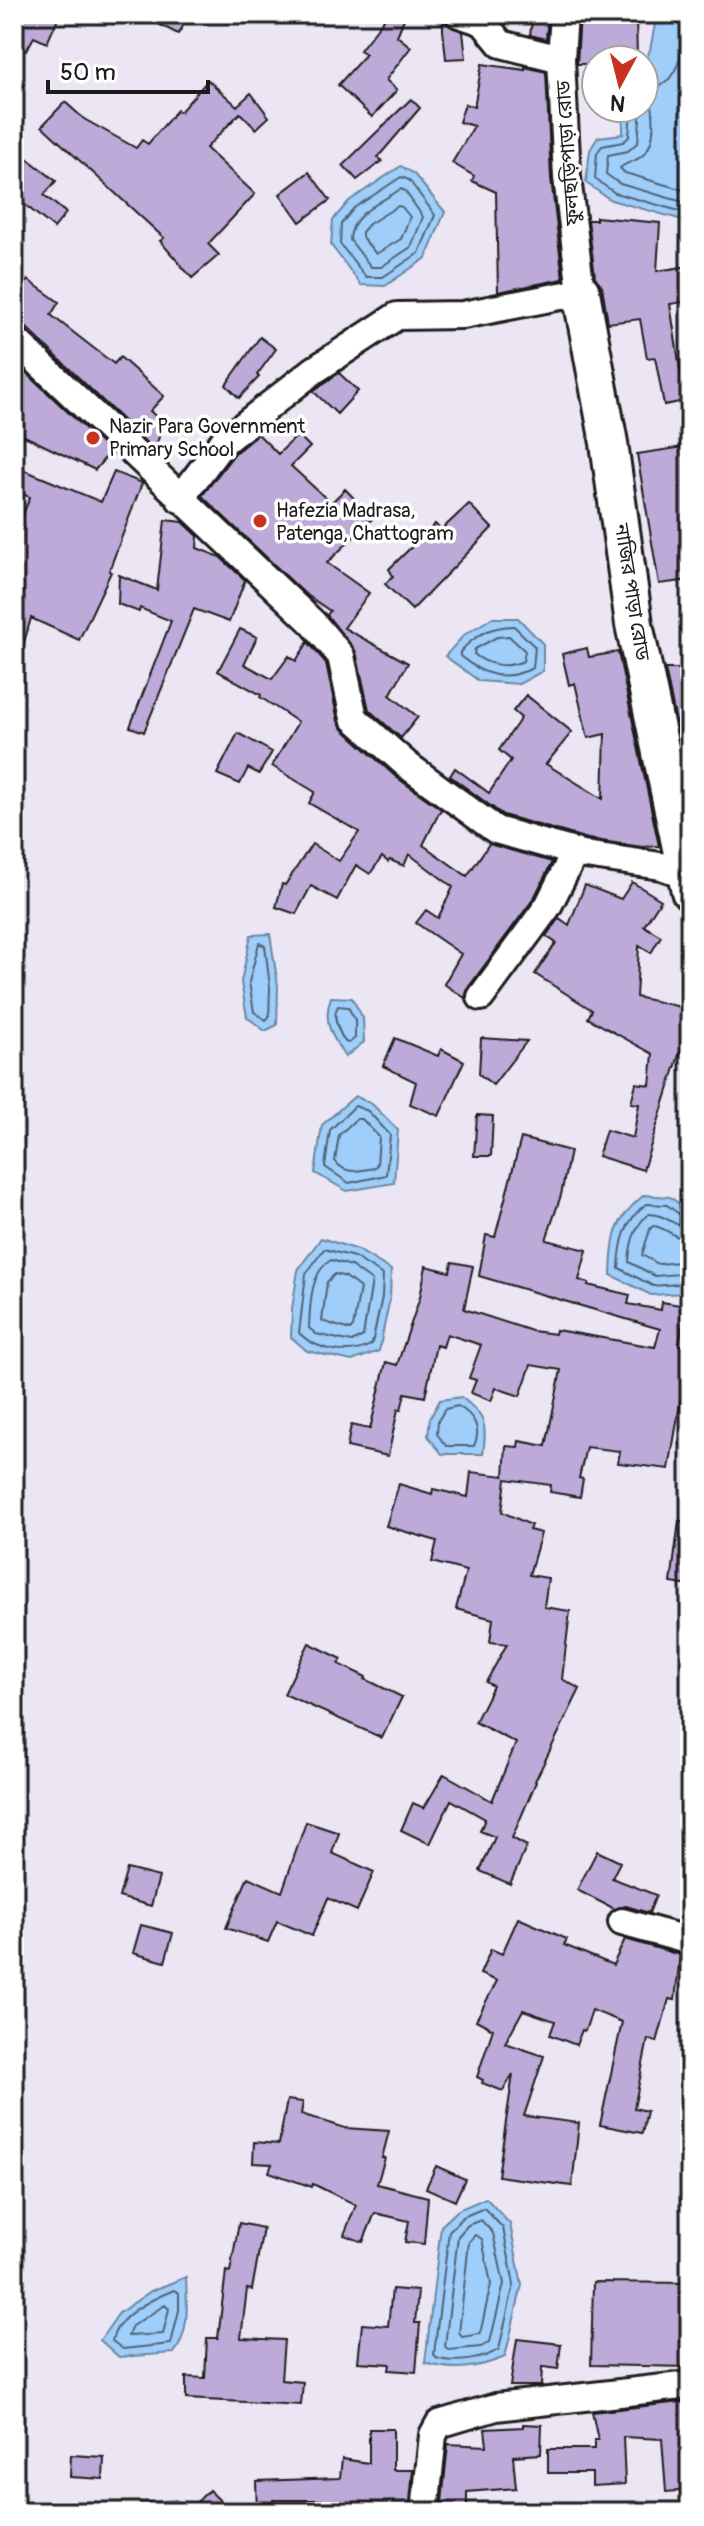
<svg xmlns="http://www.w3.org/2000/svg" width="704" height="2526" font-family="Pangolin,'Noto Sans Bengali',sans-serif">
  <style>
    .water { fill: #9fcefb; stroke: #6b87a2; stroke-width: 2 }
    .lines { fill: none; stroke-linecap: round; stroke-linejoin: round }
    .shore { stroke: #506375; stroke-width: 2 }
    .building { fill: #beaad9; stroke: #1c1c1c; stroke-width: 2 }
    .street-casing { stroke: #1c1c1c; stroke-width: 32 }
    .secondary-casing { stroke: #1c1c1c; stroke-width: 42 }
    .street { stroke: #fff; stroke-width: 26 }
    .secondary { stroke: #fff; stroke-width: 36 }
    .poi-dot { fill: #c8321e; stroke: #fff; stroke-width: 3 }
    .labels { text-anchor: middle; dominant-baseline: central; stroke-width: 7; stroke-linejoin: round; paint-order: stroke }
    .street-label { font-size: 20px; fill: #1c1c1c; stroke: #fff }
    .poi-label { font-size: 20px; fill: #1c1c1c; stroke: #fff; text-anchor: start }
  </style>
  <rect width="100%" height="100%" fill="#ece6f4"/>
  <filter id="ink" filterUnits="userSpaceOnUse"><feTurbulence type="fractalNoise" baseFrequency=".0125" numOctaves="2"/><feDisplacementMap in="SourceGraphic" scale="16" xChannelSelector="R" yChannelSelector="G"/><feConvolveMatrix kernelMatrix="1 2 1 2 8 2 1 2 1" color-interpolation-filters="sRGB"/></filter>
  <g filter="url(#ink)">
    <path class="water" d="M657 14H690V222L611 200 586 183 590 150 598 137 623 134V108H644V64L650 50Z
      M401 166 414 174 445 212 426 258 385 286 361 285 331 245 333 220 349 201Z
      M492 618H518L543 644V671L519 684 479 681 445 656 464 635Z
      M270 934 278 986 277 1025 265 1031 247 1017 241 982 251 935Z
      M331 997 352 998 363 1018 364 1042 345 1057C332 1036 322 1022 331 997Z
      M355 1096 372 1104 398 1130 394 1183 347 1191 315 1173 322 1125Z
      M644 1195 670 1197 690 1212V1285L685 1293 651 1295 611 1275C612 1238 614 1219 644 1195Z
      M321 1238 358 1250 391 1270 390 1298 379 1351 352 1361 307 1351 291 1337 292 1309 298 1270Z
      M461 1397C486 1416 487 1424 483 1454H442L428 1436 430 1418 440 1400Z
      M486 2198 510 2224 522 2285 505 2357C478 2368 454 2372 425 2363L441 2226 458 2210Z
      M186 2277C187 2302 190 2333 174 2353L119 2357 100 2340 119 2313 151 2291Z
      M176 2500 191 2512H138L140 2503Z"/>
    <g class="lines">
      <path class="shore" d="M687 14C686 34 682 68 666 82 661 86 654 89 649 92 654 110 658 141 643 155 636 162 626 162 620 168L625 173 690 192
        M631 108 629 137 623 142 602 146 597 153 595 179 615 193 690 214
        M641 108 638 142 628 151 608 155 606 174 620 184 690 204
        M401 177 409 180 435 215 419 253 383 277H366L340 244 341 224 354 208Z
        M401 189 405 191 423 217 411 247 381 267H371L350 240C350 214 381 202 401 189Z
        M398 206 402 207 410 217 401 239 376 254 362 237V232L369 224Z
        M514 626 535 647 533 668C504 682 484 676 460 656V652C475 635 491 626 514 626Z
        M509 636 525 651 523 661C507 669 487 665 474 654L475 649 497 637Z
        M259 943 265 946 270 987 269 1017 266 1020 254 1012 249 982Z
        M338 1006 348 1007 355 1020V1038L349 1043 345 1042C339 1032 331 1017 338 1006Z
        M355 1106 368 1111 390 1135 386 1175 349 1183 325 1167 330 1130Z
        M356 1119H362L379 1137 377 1165 374 1168C359 1171 345 1175 335 1161L339 1135Z
        M690 1218 683 1217 667 1205 646 1204C625 1220 620 1242 619 1268L653 1286 690 1283
        M690 1228C674 1227 666 1214 649 1214 634 1225 630 1244 629 1262L655 1276 690 1273
        M690 1240C675 1240 667 1227 653 1226L650 1229 642 1255 658 1264 690 1261
        M324 1249 354 1257 383 1275 382 1297 372 1344C351 1357 317 1351 299 1333L306 1274Z
        M331 1260 351 1266 372 1281 363 1336 352 1342 316 1334 309 1328C310 1306 310 1272 331 1260Z
        M335 1274 346 1277 360 1288 353 1327 350 1330 322 1321 327 1282Z
        M458 1406C474 1415 482 1429 474 1446H446L437 1434 438 1421 445 1409Z
        M484 2208 503 2228 514 2284 499 2349C484 2360 454 2364 436 2358L434 2354 449 2231 463 2217Z
        M481 2220 493 2233 504 2284 490 2342 481 2347 448 2350 445 2346 458 2236 468 2225Z
        M475 2235 482 2239 491 2284 480 2334 462 2337 459 2333 469 2242Z
        M174 2290 179 2293V2310L171 2344 123 2349 112 2341C117 2315 152 2299 174 2290Z
        M165 2305 169 2309 163 2334 128 2336 132 2326Z"/>
    </g>
    <path class="building" d="M24 14H60L47 43 34 37 26 51 14 44V38Z
      M139 14H191L178 34Z
      M388 14H406L397 36 411 47 386 80 397 90 372 117 338 85 366 54 360 50Z
      M533 14H548L546 39 530 35Z
      M580 14H636L637 60H596V64H577Z
      M446 22 463 32 466 58 446 59 443 30V23Z
      M482 64 525 70V67L546 72 551 178 563 279 498 292 496 192 472 181 474 176 452 163 474 126 459 122 465 104 474 107Z
      M208 80 237 106 251 93 269 117 256 129 240 113 206 148 255 194 208 244 219 255 192 278 160 241 164 238 42 126 65 102 84 119 136 148 142 140 148 144 177 110 180 112Z
      M411 99 420 108 378 157 382 161 357 180 343 165Z
      M14 148 56 181 44 195 66 213 54 228 14 196Z
      M309 172 330 200 300 222 280 194Z
      M596 217 660 223 657 271 689 266 690 301 670 304 685 401 664 405 655 357 647 358 640 319 608 323 602 286 595 277 588 220H596Z
      M28 280 59 302 51 315 114 364 120 357 164 396 150 411 164 424 154 450 27 328 14 319V300Z
      M260 337 276 349 257 375 259 377 239 398 226 385Z
      M14 361 110 452 95 470 14 431V395L20 385 14 381Z
      M339 373 358 391 337 414 313 391Z
      M258 434 278 454 298 435 310 447 291 466 331 503 345 489 373 518 327 563 369 593 344 628 408 663 390 695 418 717 401 738 369 710 356 652 327 615 330 611 304 593 202 496 235 453Z
      M690 446V580L659 584 637 454Z
      M14 466 101 502 114 472 142 483 109 571 111 572 79 640 31 618 19 660 14 659V536L30 497 14 491Z
      M469 504 492 528 412 610 385 584 393 576 389 569 435 524 441 530Z
      M165 520 183 522 198 536 197 548 220 557 245 580 229 622 194 609 144 732 130 727 171 621 140 608 139 612 118 604 119 575 157 590Z
      M240 629 257 637 244 664 272 679 289 656 296 661 308 642 326 663 338 721 343 729 396 777 441 809 423 845 467 876 489 844 552 862 534 898 468 988 465 998 444 984 461 954 416 923 426 910 438 918 453 887 409 854 404 866 390 860 388 862 382 857 370 874 356 865 337 900 311 886 296 914 276 907 282 884 285 885 312 844 339 861 359 832 309 803 315 792 272 766 298 722 260 697 261 695 218 671Z
      M587 648 589 657 618 652 659 846 642 847 588 839 503 815 450 776 455 768 489 793 511 760 499 750 521 718 513 711 526 695 572 732 546 764 603 799 605 734 588 738 575 683 569 685 562 654Z
      M665 669H682V687H690V729L678 731Z
      M238 733 272 752 259 774 248 768 240 784 217 774Z
      M632 882 661 900 644 926 661 936 651 953 639 946 636 997 690 1009V1054L680 1052 643 1170 598 1156 606 1130 633 1138 639 1104 631 1103 636 1083 650 1085 653 1054 588 1018 592 1010 535 974 556 943 546 936 559 918 569 925 585 885 621 899Z
      M395 1038 438 1056 441 1049 464 1061 439 1116 410 1104 416 1082 383 1066Z
      M481 1038 527 1041 493 1085 479 1074Z
      M477 1115 493 1116 491 1156H474Z
      M521 1138 570 1151 561 1195 546 1240 587 1250 579 1280 589 1283 588 1285 630 1295 628 1304 661 1310 662 1302 686 1306 679 1345 690 1346V1368H686L669 1469 618 1463 620 1451 586 1447 579 1478 583 1479 580 1497 550 1492 551 1485 506 1479 502 1512 531 1525 529 1530 541 1533 529 1575 548 1578 544 1607 570 1611 562 1679 580 1689 535 1781 536 1782 512 1838 527 1846 510 1884 480 1871 495 1837 480 1831 485 1819 451 1800 430 1844 401 1830 413 1803 424 1808 444 1774 492 1801 516 1743 475 1722 493 1686 486 1682 507 1644 490 1642 493 1619 456 1609 466 1571 432 1562 437 1541 386 1526 399 1484 432 1494 433 1489 468 1497 471 1472 504 1476 506 1446 518 1447 519 1441 546 1446 561 1370 531 1365 520 1396 496 1388 491 1401 471 1393 476 1380 469 1378 481 1345 447 1334 443 1347 436 1345 425 1397 405 1393 401 1410 398 1409 388 1456 347 1447 351 1425 370 1429 386 1362 397 1365 420 1297 426 1266 450 1272 452 1262 473 1266 464 1309 532 1331 555 1334 556 1330 655 1347 660 1329 479 1276 486 1235 495 1237Z
      M679 1521H690V1586L671 1583Z
      M309 1643 342 1659 339 1664 366 1677 365 1679 402 1697 382 1738 284 1694Z
      M306 1822 339 1833 332 1853 374 1872 357 1911 328 1898 312 1936 277 1921 268 1942 226 1928 248 1877 282 1892Z
      M597 1851 620 1862 612 1878 656 1895 649 1913 626 1906 614 1909 577 1890Z
      M127 1869 159 1877 151 1906 119 1897Z
      M518 1918 567 1939 564 1945 613 1965 625 1939 680 1955 675 2000 669 1999 657 2042 648 2039 634 2108 647 2111 642 2133 600 2125 622 2022 592 2010 585 2031 582 2030 576 2045 550 2035 555 2021 523 2010 505 2043 544 2056 524 2116 579 2123 572 2186 498 2176 513 2074 503 2091 482 2083 483 2080 477 2077 493 2029 476 2020 497 1981 480 1974 491 1949 502 1954Z
      M141 1925 173 1933 165 1962 133 1953Z
      M287 2100 303 2102 301 2114 345 2128 389 2131 382 2158H385L377 2184 428 2197 424 2244 405 2242 409 2221 375 2213 363 2242 344 2235 356 2205 313 2184 312 2187 269 2172 272 2164 253 2163 254 2142 279 2144Z
      M436 2166 465 2179 455 2201 426 2188Z
      M239 2223 263 2228 252 2290 247 2289 241 2338 284 2340 281 2380 303 2382 301 2405 186 2399V2377L205 2378 207 2338H218L226 2271 230 2272Z
      M593 2282 690 2283V2367L591 2365Z
      M392 2289 418 2291 415 2323H420L416 2372 389 2370 390 2364 358 2362 362 2324 388 2326Z
      M517 2339 561 2344 558 2369 542 2367 541 2386H510Z
      M690 2401V2490L666 2492 662 2439 623 2437 625 2484 592 2486V2473H548V2449H594V2440H598L592 2412Z
      M523 2424 542 2425 541 2454 513 2456 516 2488 467 2492V2512H441L448 2444 487 2446 485 2429 523 2427Z
      M369 2429H393V2470H413L409 2512H323V2500H273V2512H257L256 2481 340 2478 342 2459 369 2463Z
      M71 2455 104 2457 103 2479 70 2477Z
      M209 2490 232 2512H207L197 2502Z"/>
    <g class="lines">
      <defs>
        <path id="street" d="M459 14 483 22 501 44 561 59
          M14 339 313 623 341 656 354 718 407 765 496 830 585 855 661 866 687 875
          M180 499 223 442 313 371 397 316 463 315 581 292 567 177 561 59 564 14
          M481 997 548 906 575 852
          M622 1922 690 1941
          M425 2512 433 2435 439 2424 496 2407 690 2385"/>
        <path id="secondary" d="M581 292 609 443 634 624 690 891"/>
      </defs>
      <use href="#street" class="street-casing"/>
      <use href="#secondary" class="secondary-casing"/>
      <use href="#street" class="street"/>
      <use href="#secondary" class="secondary"/>
    </g>
  </g>
  <g class="poi-dot">
    <circle cx="93" cy="438" r="8"/>
    <circle cx="260" cy="521" r="8"/>
  </g>
  <g class="labels">
    <g class="street-label">
      <text transform="translate(568 153) rotate(-94)">ফুলছড়িপাড়া রোড</text>
      <text transform="translate(632 592) rotate(81)">নাজির পাড়া রোড</text>
    </g>
    <g class="poi-label">
      <text x="109" y="426">Nazir Para Government<tspan x="109" dy="23">Primary School</tspan></text>
      <text x="276" y="510">Hafezia Madrasa,<tspan x="276" dy="23">Patenga, Chattogram</tspan></text>
    </g>
  </g>
  <rect width="704" height="2526" fill="none" stroke="#fff" stroke-width="48"/>
  <rect x="24" y="24" width="656" height="2478" fill="none" stroke="#1c1c1c" stroke-width="3" filter="url(#ink)"/>
  <g transform="translate(620 84) rotate(187)"><circle r="38" fill="#ffffff" stroke="#a4a4a4" stroke-width="2"/>
  <path d="M0-6L14 30L0 20L-14 30Z" fill="#c8321e"/>
  <text y="-12" font-size="22" font-weight="bold" text-anchor="middle" fill="#1c1c1c">N</text>
  </g>
  <path d="M48 80v12h160v-12" fill="none" stroke="#1c1c1c" stroke-width="4"/>
  <text x="60" y="80" font-size="24" fill="#1c1c1c" stroke="#ffffff" stroke-width="6" paint-order="stroke">50 m</text>
</svg>
